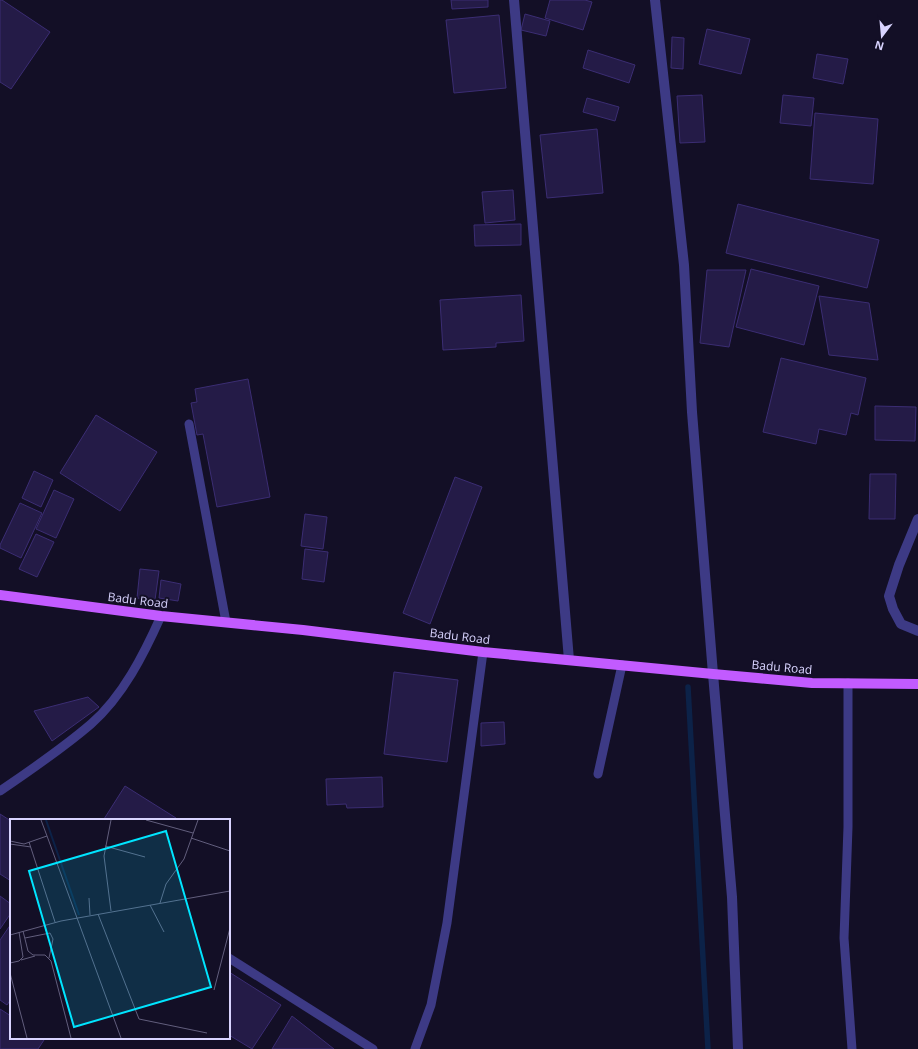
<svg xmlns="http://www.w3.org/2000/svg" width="918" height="1049" font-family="'Open Sans',sans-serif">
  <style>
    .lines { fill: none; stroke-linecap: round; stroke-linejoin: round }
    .stream { stroke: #0c2248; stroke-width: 5.5 }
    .building { fill: #241b47; stroke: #3b2d73 }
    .service { stroke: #3d3a85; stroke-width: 9 }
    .minor { stroke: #3d3a85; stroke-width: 10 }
    .tertiary { stroke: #3d3a85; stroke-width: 10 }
    .primary { stroke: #c25bff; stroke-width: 10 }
    .labels { text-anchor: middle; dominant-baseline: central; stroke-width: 4; stroke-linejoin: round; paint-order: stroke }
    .street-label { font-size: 12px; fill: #d9d4ff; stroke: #130f26 }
    .inset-river { fill: none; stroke: #0c2248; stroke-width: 2 }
    .inset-road { fill: none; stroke: #625e7d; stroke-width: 1 }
    .view { fill: #00e5ff; fill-opacity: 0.15; stroke: #00e5ff; stroke-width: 2 }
    .inset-edge { fill: none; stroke: #d9d4ff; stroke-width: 2 }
  </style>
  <rect width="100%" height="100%" fill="#130f26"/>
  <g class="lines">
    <path class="stream" d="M688 687 708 1049"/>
  </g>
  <path class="building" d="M0 0H2L50 32 11 89 0 82Z
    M451 0H488V7L452 9Z
    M550 0H585L592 2 583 30 545 18Z
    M525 14 550 21 546 36 521 30Z
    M499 15 506 88 454 93 446 20Z
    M707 29 750 39 741 74 699 64Z
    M672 37 684 38 683 69 671 68Z
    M588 50 635 65 629 83 583 68Z
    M817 54 848 59 843 84 813 78Z
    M702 95 705 142 680 143 677 96Z
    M783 95 814 98 811 126 780 123Z
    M587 98 619 107 615 121 583 112Z
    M815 113 878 119 873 184 810 179Z
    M597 129 603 193 547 198 540 135Z
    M513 190 515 220 485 223 482 192Z
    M738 204 879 240 867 288 726 253Z
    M521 224V245L475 246 474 225Z
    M751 269 819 286 804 345 736 327Z
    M707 270H746L729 347 700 343Z
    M521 295 524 341 496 343V347L443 350 440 300Z
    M819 296 869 303 878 360 829 355Z
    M781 358 866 378 858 415 851 413 846 435 819 429 816 444 763 432Z
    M248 379 270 497 217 507 203 434 197 435 191 403 197 402 195 389Z
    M875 406 916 407 915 441 875 440Z
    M96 415 157 452 120 511 60 473Z
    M34 471 53 480 41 507 22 498Z
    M870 474H896L895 519H869Z
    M455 477 482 487 430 624 403 613Z
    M54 490 74 499 56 538 36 529Z
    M20 503 42 513 21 558 0 548V545Z
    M305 514 327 517 323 549 301 546Z
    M36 534 54 542 37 577 19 569Z
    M305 549 328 552 324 582 302 579Z
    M140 569 159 571 155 600 137 598Z
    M161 580 181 584 178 601 159 598Z
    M394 672 458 680 447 762 384 754Z
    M88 697 99 707 52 741 34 711Z
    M504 722 505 744 481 746V723Z
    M382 777 383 807 347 808 346 804 327 805 326 779Z
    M125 786 176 818 175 820H106L104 819Z
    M0 814 11 821V881L0 874Z
    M0 896 11 904V913L0 929Z
    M11 924V999L7 1005 0 1000V940Z
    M229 972 281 1005 252 1049 229 1035Z
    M0 1009 11 1016V1038H42L44 1040 38 1049H0Z
    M292 1016 334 1049H272Z"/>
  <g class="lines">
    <path class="service" d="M189 424 226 622
      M848 683V827L844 938 852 1049
      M598 774 622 665
      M0 791C31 770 63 748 91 724 123 696 144 654 161 616
      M229 958 373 1049
      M415 1049 431 1005 447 923 483 652"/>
    <path class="minor" d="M514 0 569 660
      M918 519 899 565 889 596 893 609 901 624 918 631
      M713 674 732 897 738 1049"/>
    <path class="tertiary" d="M655 0 684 265 692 412 713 674"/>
    <path class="primary" d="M0 595 161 616 303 630 483 652 713 674 812 683 918 684"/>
  </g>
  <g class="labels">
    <g class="street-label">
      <text transform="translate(138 600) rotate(7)">Badu Road</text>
      <text transform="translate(460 636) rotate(7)">Badu Road</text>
      <text transform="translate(782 667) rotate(5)">Badu Road</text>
    </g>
  </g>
  <g transform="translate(10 819)">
    <rect width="220" height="220" fill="#130f26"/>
    <path class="inset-river" d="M36 1 69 96"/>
    <path class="inset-road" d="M101 1 94 37 101 92M136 1 183 14M37 17 111 219M181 19 220 32M0 22 14 25 37 17 31 1M19 23 45 103M0 25 21 28M95 27 135 38M79 79 80 96M150 84 156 65 174 40 188 1M140 86 154 113M88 95 129 200 197 214M13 112 18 132 23 136H35L41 142 61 219M0 116 51 102 220 72M15 119 40 114 43 120 39 139M11 141 25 137M0 144 9 142 13 138 9 113M0 154 17 219M204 171 220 109"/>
    <path class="view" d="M156 12 201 168 64 208 19 52Z"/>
    <rect width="220" height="220" class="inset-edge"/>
  </g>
  <g transform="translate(882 36) rotate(196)" stroke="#130f26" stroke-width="3" paint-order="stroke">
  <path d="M0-3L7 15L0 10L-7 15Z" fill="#d9d4ff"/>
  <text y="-6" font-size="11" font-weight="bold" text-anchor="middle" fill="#d9d4ff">N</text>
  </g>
</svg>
